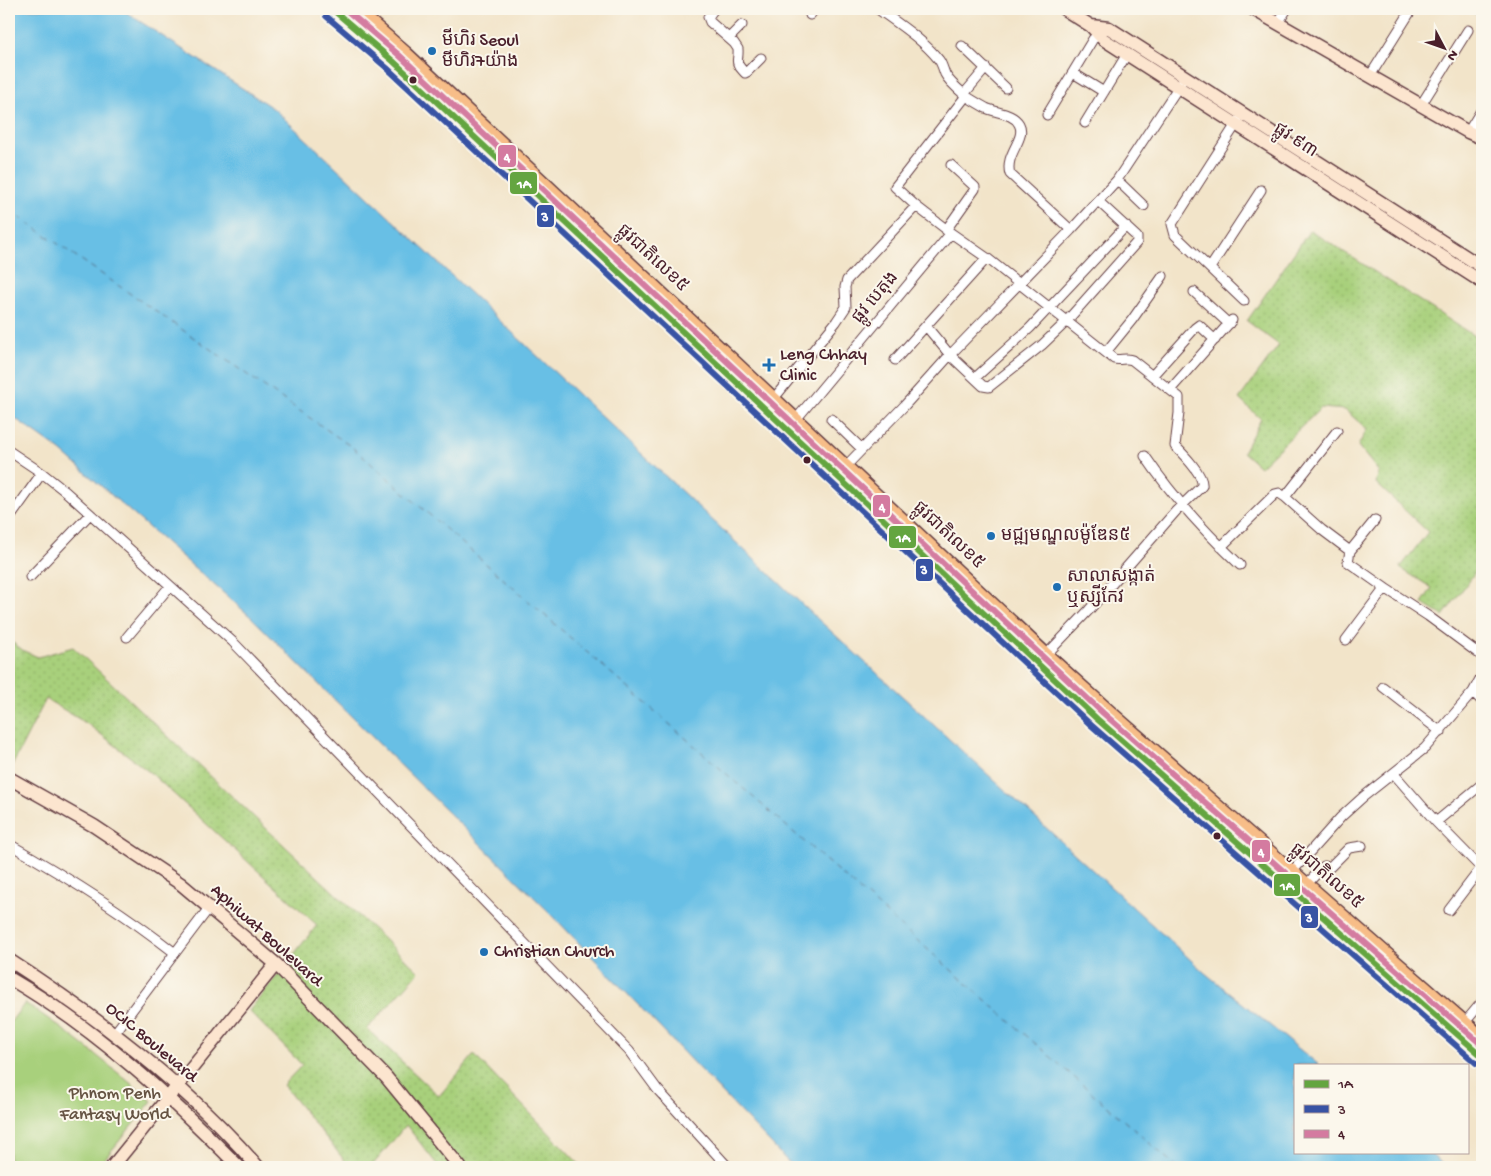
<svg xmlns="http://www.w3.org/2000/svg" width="1491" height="1176" font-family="'Gochi Hand','Noto Sans Khmer',sans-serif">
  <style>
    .grass { fill: url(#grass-dots); stroke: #797853 }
    .park { fill: #a8d07b; stroke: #797853 }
    .water { fill: #67bfe5; stroke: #586f88 }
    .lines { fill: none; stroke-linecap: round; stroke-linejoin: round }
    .stream { stroke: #67bfe5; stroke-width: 2.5 }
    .ferry { stroke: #54576c; stroke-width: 1; stroke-dasharray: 6 5; stroke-linecap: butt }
    .street-casing { stroke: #633d43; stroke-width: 11 }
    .secondary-casing { stroke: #633d43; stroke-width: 15 }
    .highway-casing { stroke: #633d43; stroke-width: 19 }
    .street { stroke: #fff; stroke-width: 9 }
    .secondary { stroke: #fce5cf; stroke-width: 12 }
    .highway { stroke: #f7bd88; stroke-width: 16 }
    .bus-1-casing { stroke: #fbf7ec; stroke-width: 10 }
    .bus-2-casing { stroke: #fbf7ec; stroke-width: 10 }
    .bus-3-casing { stroke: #fbf7ec; stroke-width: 10 }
    .bus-1 { stroke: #64a540; stroke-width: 6 }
    .bus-2 { stroke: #3853a4; stroke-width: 6 }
    .bus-3 { stroke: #d47ba0; stroke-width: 6 }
    .poi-dot { fill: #1f6fb2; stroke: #fbf7ec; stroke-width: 2 }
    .bus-dot { fill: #4a1f2b; stroke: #fbf7ec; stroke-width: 2 }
    .labels { text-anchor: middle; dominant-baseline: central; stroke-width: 4; stroke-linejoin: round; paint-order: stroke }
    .poi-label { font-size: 18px; fill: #4a1f2b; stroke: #fbf7ec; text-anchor: start }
    .street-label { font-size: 18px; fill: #4a1f2b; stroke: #fbf7ec }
    .park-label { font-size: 18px; fill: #665443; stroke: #fbf7ec }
    .line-badge { stroke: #fbf7ec; stroke-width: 2 }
    .badge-label { font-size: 14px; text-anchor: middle; font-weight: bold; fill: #fff }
  </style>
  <defs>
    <pattern id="grass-dots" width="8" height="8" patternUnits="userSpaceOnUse" patternTransform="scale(1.25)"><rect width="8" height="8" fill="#a8d07b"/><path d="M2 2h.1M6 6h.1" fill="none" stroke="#92b26a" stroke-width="1.8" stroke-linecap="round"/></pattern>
  </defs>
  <rect width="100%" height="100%" fill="#fbf7ec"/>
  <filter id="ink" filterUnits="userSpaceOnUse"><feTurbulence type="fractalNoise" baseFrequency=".02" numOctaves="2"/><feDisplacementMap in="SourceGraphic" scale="10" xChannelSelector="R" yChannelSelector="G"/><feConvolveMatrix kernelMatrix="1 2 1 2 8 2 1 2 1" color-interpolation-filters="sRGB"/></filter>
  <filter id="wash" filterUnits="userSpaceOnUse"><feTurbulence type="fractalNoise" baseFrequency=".0096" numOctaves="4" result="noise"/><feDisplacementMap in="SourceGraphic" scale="20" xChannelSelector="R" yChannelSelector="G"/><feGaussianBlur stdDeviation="1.12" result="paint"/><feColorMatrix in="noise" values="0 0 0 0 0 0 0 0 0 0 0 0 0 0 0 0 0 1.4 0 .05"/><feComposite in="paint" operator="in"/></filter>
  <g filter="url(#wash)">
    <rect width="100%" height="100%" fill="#f2e4c9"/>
    <path class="grass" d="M1310 230 1482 341V563L1443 616 1422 603 1432 588 1400 568 1428 532 1376 483 1379 472 1358 446 1367 429 1345 410 1321 408 1260 467 1243 452 1261 419 1239 399 1279 345 1247 321Z
      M9 640 24 651 38 657 73 647 419 972 367 1029 439 1096 474 1055 582 1167H439L406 1125 371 1167H350L283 1085 302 1065 249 1011 317 925 153 775 89 725 46 699 12 766 9 764Z"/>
    <path class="park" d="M25 1003C70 1032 111 1067 152 1101L98 1167H9V1024Z"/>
    <path class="water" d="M9 9H121L274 109 821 622 1205 973 1319 1065H1295V1152H1428L1446 1167H793L554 917 251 617 61 451 9 414Z"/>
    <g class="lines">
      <path class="stream" d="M1465 9 1482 15"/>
      <path class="ferry" d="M9 210 352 447 1177 1167"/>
    </g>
  </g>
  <g filter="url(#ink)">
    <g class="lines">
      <defs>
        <path id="street" d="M714 9 708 17 710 22 734 43 738 49C739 63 733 60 745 73L747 72 761 58
          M878 9C900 25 922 39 939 60 942 64 943 69 945 74 949 82 959 90 966 96 972 100 979 104 986 108 996 113 1013 113 1019 124 1027 139 1004 154 1010 174L1071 230
          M810 15 815 9
          M1278 23 1287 9
          M729 38 742 25
          M962 46 1006 88
          M1073 73 1104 92
          M1370 76 1412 9
          M964 94 986 68
          M966 96 895 187 916 206 951 233 987 258 1114 359C1120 361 1126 357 1132 360L1179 397V413L1175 446C1183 454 1204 475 1202 486L1176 511 1089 610 1045 656
          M1421 105 1468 30
          M1047 115 1093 39 1099 35
          M1238 121 1172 224 1175 235 1244 301
          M1085 123 1127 54
          M1468 132 1482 109
          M1117 180 1144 206
          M946 230 975 189V187L951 165
          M1210 268 1261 190
          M1194 292 1229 324
          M926 326 950 355 983 386 989 387 1042 345 1064 324 1137 242V237L1098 201
          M1106 352 1132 320 1163 276
          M895 360 987 258
          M1152 376 1195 328 1199 325 1215 340
          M975 378 1030 328 1126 226
          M1170 390 1232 320
          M771 402 836 322 846 307 845 287 847 280 916 206
          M831 419 862 449
          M793 423 951 233
          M9 451 42 473 66 492 233 642 629 1051 657 1089 728 1167
          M1145 456C1172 496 1205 532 1240 565
          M843 469 905 405 950 355 1071 230 1117 180 1181 83
          M1285 497 1322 530 1350 551 1375 520
          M9 519 42 473
          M1221 547 1275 494 1279 493 1285 497 1337 431
          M30 577 90 514
          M1385 588 1428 616 1482 656
          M127 637 170 586
          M1346 640 1385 588 1348 562 1350 551
          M1383 687 1441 732
          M1473 692 1482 701
          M1394 774 1436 822 1482 869
          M1436 822 1482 784
          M9 844C67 877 123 912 175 953
          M1289 875 1341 817 1363 797 1425 748 1473 692 1482 675
          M1306 885 1324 866 1330 867 1349 848 1362 846
          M1449 910 1481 868
          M1461 1027 1482 1002
          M114 1034 209 908"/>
        <path id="secondary" d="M1064 9 1091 26 1103 39 1482 282
          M1253 9 1468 132 1482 138
          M1091 26 1109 28 1482 267
          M9 778 94 826 181 884 276 964 386 1077 460 1167
          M9 960C99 1018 188 1086 258 1167
          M9 978C95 1028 170 1097 239 1167
          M112 1167 276 964"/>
        <path id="highway" d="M332 9 393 61 1097 719 1482 1056
          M353 9 404 54 1045 656 1106 711 1482 1040"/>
      </defs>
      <use href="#street" class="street-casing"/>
      <use href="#secondary" class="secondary-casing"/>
      <use href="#highway" class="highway-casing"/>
      <use href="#street" class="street"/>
      <use href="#secondary" class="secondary"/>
      <use href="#highway" class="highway"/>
      <defs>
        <path id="bus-1" d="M332 9 393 61 1097 719 1482 1056"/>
        <path id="bus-2" d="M326 16 387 68 1091 725 1476 1063"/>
        <path id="bus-3" d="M345 9 399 55 1103 713 1482 1045"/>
      </defs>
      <use href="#bus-1" class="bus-1-casing"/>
      <use href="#bus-2" class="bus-2-casing"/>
      <use href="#bus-3" class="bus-3-casing"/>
      <use href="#bus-1" class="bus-1"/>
      <use href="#bus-2" class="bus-2"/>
      <use href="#bus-3" class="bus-3"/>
    </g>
  </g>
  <g class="poi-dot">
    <circle cx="432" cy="51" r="5"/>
    <path d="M766.5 357.5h5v5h5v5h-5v5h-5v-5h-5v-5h5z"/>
    <circle cx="991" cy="536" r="5"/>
    <circle cx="1057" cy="587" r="5"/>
    <circle cx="484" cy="952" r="5"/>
  </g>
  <g class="bus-dot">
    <circle cx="413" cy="80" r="4.5"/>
    <circle cx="807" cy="460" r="4.5"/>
    <circle cx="1217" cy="836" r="4.5"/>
  </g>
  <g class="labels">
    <g class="poi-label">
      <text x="442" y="41">មីហិរ Seoul<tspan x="442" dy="21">មីហិរ7យ៉ាង</tspan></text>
      <text x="780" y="355">Leng Chhay<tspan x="780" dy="21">Clinic</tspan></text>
      <text x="1001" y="536">មជ្ឍមណ្ឌលម៉ូឌែន៥</text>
      <text x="1067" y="577">សាលាសង្កាត់<tspan x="1067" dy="21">ឬស្សីកែវ</tspan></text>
      <text x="494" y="952">Christian Church</text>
    </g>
    <g class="street-label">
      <text transform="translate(1295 141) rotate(33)">ផ្លូវ ៩៣</text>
      <text transform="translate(652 259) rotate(43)">ផ្លូវជាតិលេខ៥</text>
      <text transform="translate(876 298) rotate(-50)">ផ្លូវ បេតុង</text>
      <text transform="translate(948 536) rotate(43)">ផ្លូវជាតិលេខ៥</text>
      <text transform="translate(1326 877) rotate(41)">ផ្លូវជាតិលេខ៥</text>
      <text transform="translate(266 936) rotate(42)">Aphiwat Boulevard</text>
      <text transform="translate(151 1043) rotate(40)">OCIC Boulevard</text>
    </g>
    <g class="park-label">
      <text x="115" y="1094">Phnom Penh<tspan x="115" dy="21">Fantasy World</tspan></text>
    </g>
  </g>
  <g class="line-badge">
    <rect x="497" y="144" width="20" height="24" rx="5" fill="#d47ba0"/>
    <rect x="509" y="171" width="29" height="24" rx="5" fill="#64a540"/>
    <rect x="536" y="204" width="19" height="24" rx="5" fill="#3853a4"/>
    <rect x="872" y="494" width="19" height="24" rx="5" fill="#d47ba0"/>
    <rect x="888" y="525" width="29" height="24" rx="5" fill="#64a540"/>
    <rect x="915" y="558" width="19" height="24" rx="5" fill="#3853a4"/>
    <rect x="1251" y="839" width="20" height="24" rx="5" fill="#d47ba0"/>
    <rect x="1273" y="873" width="28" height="24" rx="5" fill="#64a540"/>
    <rect x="1300" y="905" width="19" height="24" rx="5" fill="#3853a4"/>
  </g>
  <g class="badge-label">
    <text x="507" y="161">4</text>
    <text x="524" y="188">1A</text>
    <text x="545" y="221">3</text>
    <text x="882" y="511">4</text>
    <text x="903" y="542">1A</text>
    <text x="924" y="574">3</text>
    <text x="1261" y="856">4</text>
    <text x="1287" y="890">1A</text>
    <text x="1309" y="922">3</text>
  </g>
  <rect width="1491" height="1176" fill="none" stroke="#fbf7ec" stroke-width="30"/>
  <rect x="1294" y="1064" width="175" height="90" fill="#fbf7ec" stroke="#b4a19f"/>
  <rect x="1304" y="1080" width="25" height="8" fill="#64a540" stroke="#b4a19f"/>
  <text x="1338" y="1088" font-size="15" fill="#4a1f2b">1A</text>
  <rect x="1304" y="1105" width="25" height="8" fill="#3853a4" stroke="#b4a19f"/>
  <text x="1338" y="1114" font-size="15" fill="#4a1f2b">3</text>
  <rect x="1304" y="1130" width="25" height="8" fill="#d47ba0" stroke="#b4a19f"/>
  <text x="1338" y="1138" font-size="15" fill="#4a1f2b">4</text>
  <g transform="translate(1444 48) rotate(131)" stroke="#fbf7ec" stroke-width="4" paint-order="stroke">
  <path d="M0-4L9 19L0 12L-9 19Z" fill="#4a1f2b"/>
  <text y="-8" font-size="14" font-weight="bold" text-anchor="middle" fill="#4a1f2b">N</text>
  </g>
</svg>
